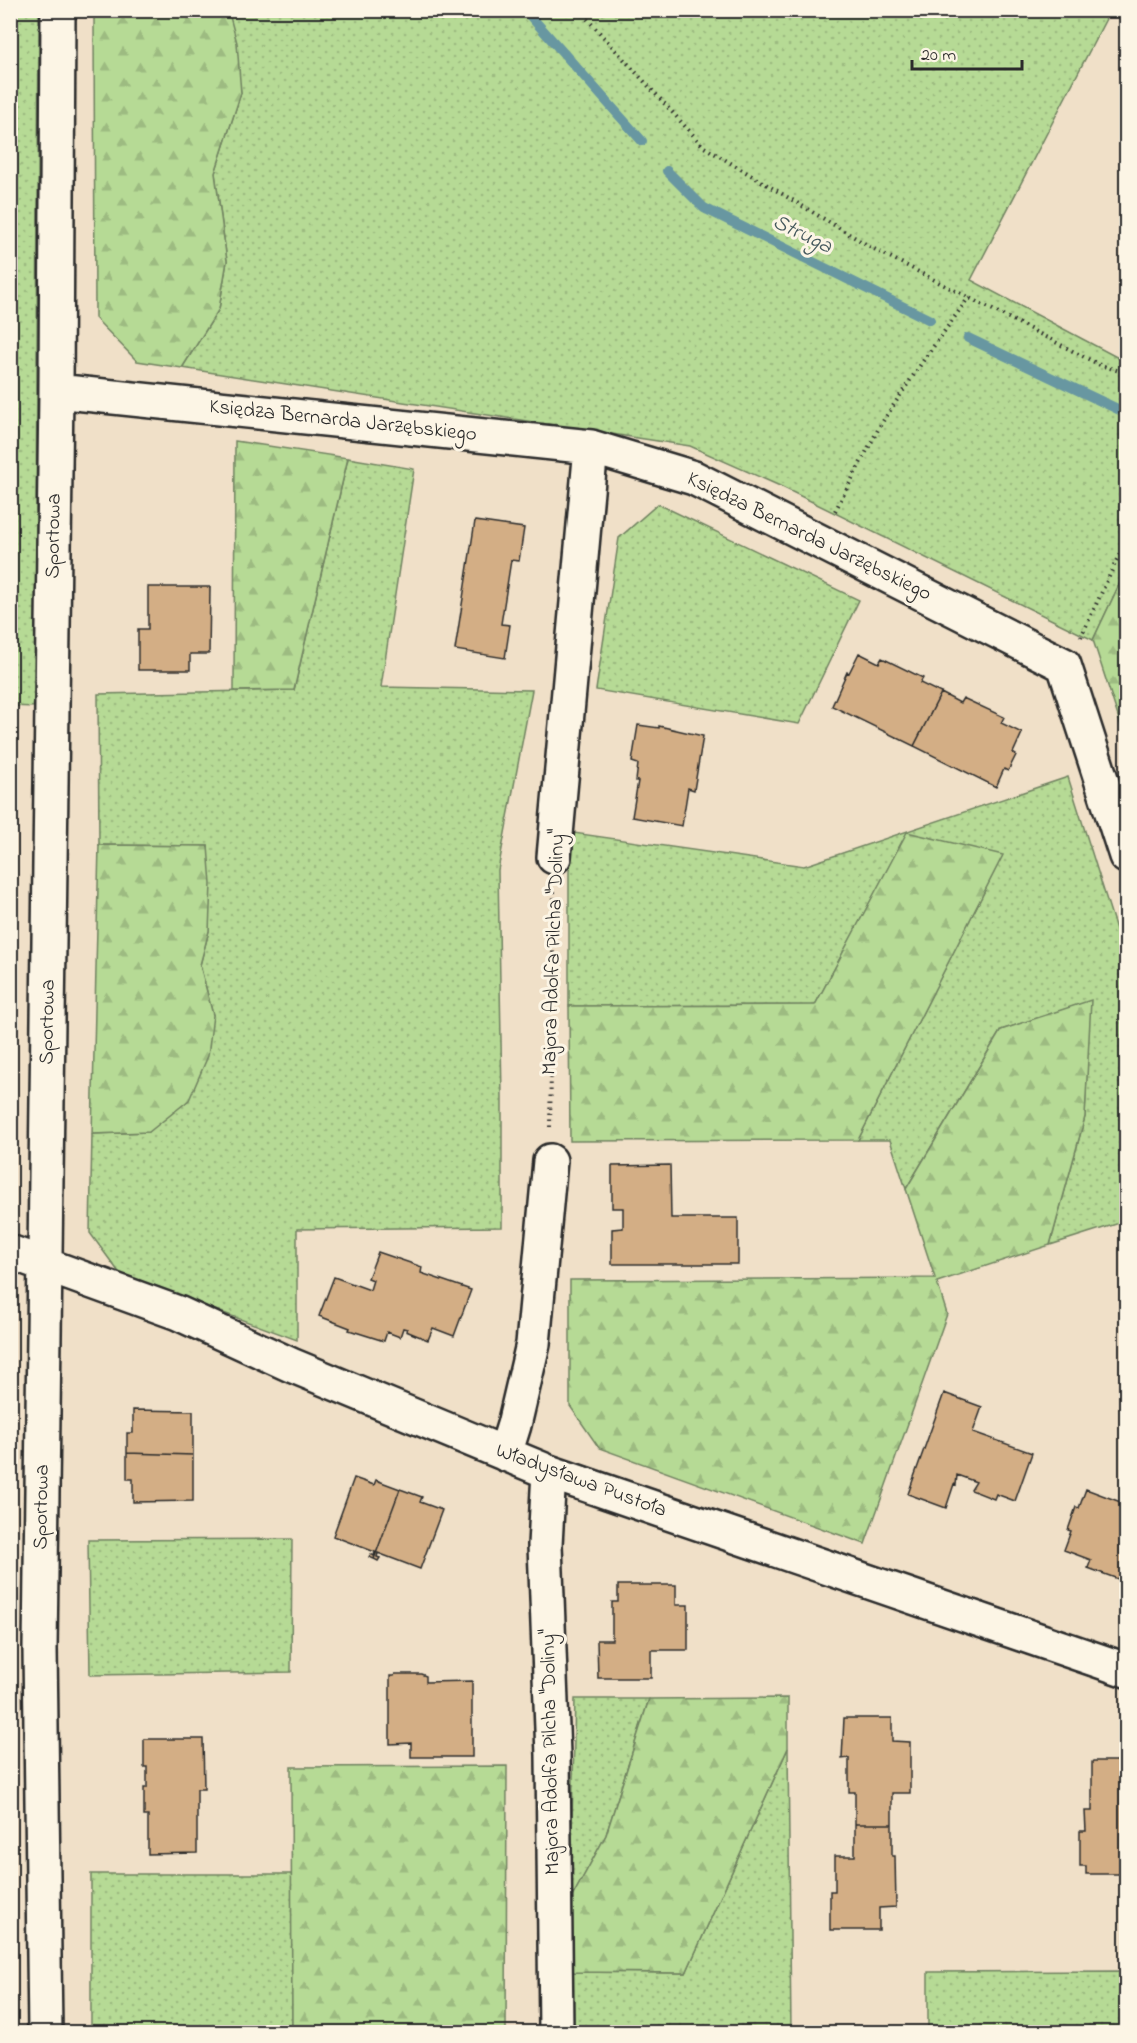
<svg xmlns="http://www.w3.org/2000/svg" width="1137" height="2043" font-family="'Indie Flower',sans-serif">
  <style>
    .grass { fill: url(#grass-dots); stroke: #708260; stroke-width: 1.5 }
    .forest { fill: url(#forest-firs); stroke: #708260; stroke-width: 1.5 }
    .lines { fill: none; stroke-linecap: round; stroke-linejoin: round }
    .stream { stroke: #6897a1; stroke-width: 10 }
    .building { fill: #d3ae85; stroke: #2b2b2b; stroke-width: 1.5 }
    .minor-casing { stroke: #2b2b2b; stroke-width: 38 }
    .path { stroke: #2b2b2b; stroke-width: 4; stroke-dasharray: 1.5 4.5; stroke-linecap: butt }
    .minor { stroke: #fcf5e5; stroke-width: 33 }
    .labels { text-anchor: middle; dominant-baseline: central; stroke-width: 6; stroke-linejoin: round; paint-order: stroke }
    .street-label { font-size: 21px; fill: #2b2b2b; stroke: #fcf5e5 }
    .water-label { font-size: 22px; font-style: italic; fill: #44585c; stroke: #fcf5e5 }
  </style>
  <defs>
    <pattern id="grass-dots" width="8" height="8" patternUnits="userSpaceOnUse" patternTransform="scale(1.5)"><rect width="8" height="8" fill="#b6da95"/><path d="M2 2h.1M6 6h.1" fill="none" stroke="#9dbb81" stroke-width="1.8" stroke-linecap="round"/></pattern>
    <pattern id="forest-firs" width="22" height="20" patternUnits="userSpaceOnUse" patternTransform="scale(1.5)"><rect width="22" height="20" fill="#b6da95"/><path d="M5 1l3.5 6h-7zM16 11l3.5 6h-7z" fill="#9dbb81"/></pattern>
  </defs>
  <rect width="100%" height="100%" fill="#f0e0c8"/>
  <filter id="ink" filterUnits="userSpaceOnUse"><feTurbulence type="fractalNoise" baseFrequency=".0167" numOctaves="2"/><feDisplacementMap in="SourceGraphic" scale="12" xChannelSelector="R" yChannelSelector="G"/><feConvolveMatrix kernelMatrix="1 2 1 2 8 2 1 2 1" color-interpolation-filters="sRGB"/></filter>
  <g filter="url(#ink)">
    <path class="grass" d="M39 11 35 707 10 706V11Z
      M226 11H1110L971 280 1126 362V570L1093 640 780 486 690 446 182 368 219 309 227 261 215 173 241 93 229 13Z
      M348 458 414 469 381 687 532 690 498 870 502 1097V1227L297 1229V1340L121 1275 90 1233 92 1134 149 1132 213 1015 200 965 209 931 208 846 99 845 98 694 294 690Z
      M658 504 859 600 799 724 596 690 619 538Z
      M1068 777 1126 961V1221L1050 1245 1085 1117 1090 1001 1001 1030 906 1189 890 1140H858L1002 856 907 833 815 1005 569 1006V871L574 833 804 866Z
      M292 1539 291 1672 90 1675 88 1540Z
      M575 1699H649L606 1835 570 1901Z
      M788 1748 791 2032H570L568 1972 686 1973Z
      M91 1874H292V2032H91Z
      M1126 1971V2032H928V1972Z"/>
    <path class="forest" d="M127 11H226L229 13 237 43 241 93 215 173 227 261 219 309 182 368 137 361 95 318 94 16Z
      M235 441 348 458 294 690 234 691Z
      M1126 570V734L1124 735 1093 640Z
      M907 832 1003 855 858 1140 570 1141 569 1006 815 1005Z
      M99 845 208 846 211 884 209 931 200 965 213 1015 208 1056 189 1100 149 1132 92 1134Z
      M1091 1000 1085 1117 1050 1245 937 1282 947 1314 865 1544 599 1448 570 1406V1280L935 1278 906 1189 1001 1030Z
      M788 1698V1748L686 1973 568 1972 570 1901 606 1835 649 1699Z
      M507 1766 506 2032H292L291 1767Z"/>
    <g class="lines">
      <path class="stream" d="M525 10 642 141
        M667 171 704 208 930 320
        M968 338 1126 413"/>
    </g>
    <path class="building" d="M475 521 524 528 519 561 511 560 501 624 510 625 505 658 455 650Z
      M148 587H210L209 654H190V670H138V629H148Z
      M859 653 879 663 882 658 923 678 920 683 941 693 914 746 832 706 847 672 849 673Z
      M941 693 960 703 963 698 1004 717 1001 723 1022 733 1013 753 1016 755 1008 771 1004 769 996 787 914 746Z
      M638 725 659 728V726L703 736 694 790 688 788 682 826 632 817 638 781H636L638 764 632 762Z
      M670 1165 671 1218H738V1264H612V1229L623 1228V1208H612V1166Z
      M378 1252 422 1267 421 1273 471 1290 454 1336 433 1328 428 1340 406 1331 407 1329 403 1328 400 1337 387 1332 384 1341 349 1330 350 1328 319 1316 334 1277 370 1290 373 1280 368 1278Z
      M944 1393 982 1407 973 1432 1032 1453 1015 1501 996 1494 994 1499 971 1490 976 1482 957 1475 956 1485 954 1484 946 1508 908 1494Z
      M133 1410 193 1411V1455L127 1453V1433H133Z
      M127 1453 193 1455V1501L133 1502V1479H127Z
      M354 1478 374 1485 376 1480 400 1489 374 1559 369 1557 371 1554 374 1556 375 1552 333 1536Z
      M400 1489 422 1497 420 1502 442 1510 420 1569 378 1553 377 1557 380 1558 378 1561 374 1559Z
      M1086 1489 1126 1504V1582L1088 1568 1091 1560 1064 1550 1071 1531 1068 1530 1076 1507 1079 1508Z
      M618 1585H676V1605H688V1650H651V1678H598L597 1640H612V1602H618Z
      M395 1674H421L426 1676V1682L472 1681V1757H411V1743L390 1744V1676H394Z
      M844 1718H892V1741L910 1742V1793H892V1824H855V1792H849V1758L842 1759Z
      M144 1739H203L204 1789H197V1853L148 1854V1816H144V1788H147V1767H144Z
      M1093 1761H1126V1874H1086V1866H1080V1831H1086L1085 1811H1092V1762Z
      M855 1824H892V1856H895L896 1907 879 1908V1930H830V1891H835V1856H855Z"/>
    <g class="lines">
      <defs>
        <path id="minor" d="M56 391 591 447 694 478 1064 665 1126 856
          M554 857 591 447
          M10 1252 178 1313 291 1365 549 1472 1126 1670
          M505 1454 514 1425 533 1344 550 1161
          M549 1472 545 1545 553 1755 556 2032
          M45 2032 40 1649 56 391 58 10"/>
      </defs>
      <use href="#minor" class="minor-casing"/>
      <path class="path" d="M579 10 704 147 874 249 1100 365 1126 373
        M10 286 14 10
        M10 369 22 370
        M10 426V758
        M835 511 881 424 923 361 969 297
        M1081 637 1126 540
        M550 1127 554 892"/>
      <use href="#minor" class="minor"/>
    </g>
  </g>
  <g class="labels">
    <g class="street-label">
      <text transform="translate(343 421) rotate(6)">Księdza Bernarda Jarzębskiego</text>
      <text transform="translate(54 536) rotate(-89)">Sportowa</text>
      <text transform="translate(809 537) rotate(26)">Księdza Bernarda Jarzębskiego</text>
      <text transform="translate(554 952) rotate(-88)">Majora Adolfa Pilcha "Doliny"</text>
      <text transform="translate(48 1022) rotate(-89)">Sportowa</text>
      <text transform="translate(581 1481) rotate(20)">Władysława Pustoła</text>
      <text transform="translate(42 1507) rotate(-89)">Sportowa</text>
      <text transform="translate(551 1752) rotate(-91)">Majora Adolfa Pilcha "Doliny"</text>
    </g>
    <g class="water-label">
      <text transform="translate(802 235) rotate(26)">Struga</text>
    </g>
  </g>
  <rect width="1137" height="2043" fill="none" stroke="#fcf5e5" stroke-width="36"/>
  <rect x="18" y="18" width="1101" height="2007" fill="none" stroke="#2b2b2b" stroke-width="2" filter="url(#ink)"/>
  <path d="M912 60v9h110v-9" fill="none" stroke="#2b2b2b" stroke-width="3"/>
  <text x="921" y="60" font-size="18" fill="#2b2b2b" stroke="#fcf5e5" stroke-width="4.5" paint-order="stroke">20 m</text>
</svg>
